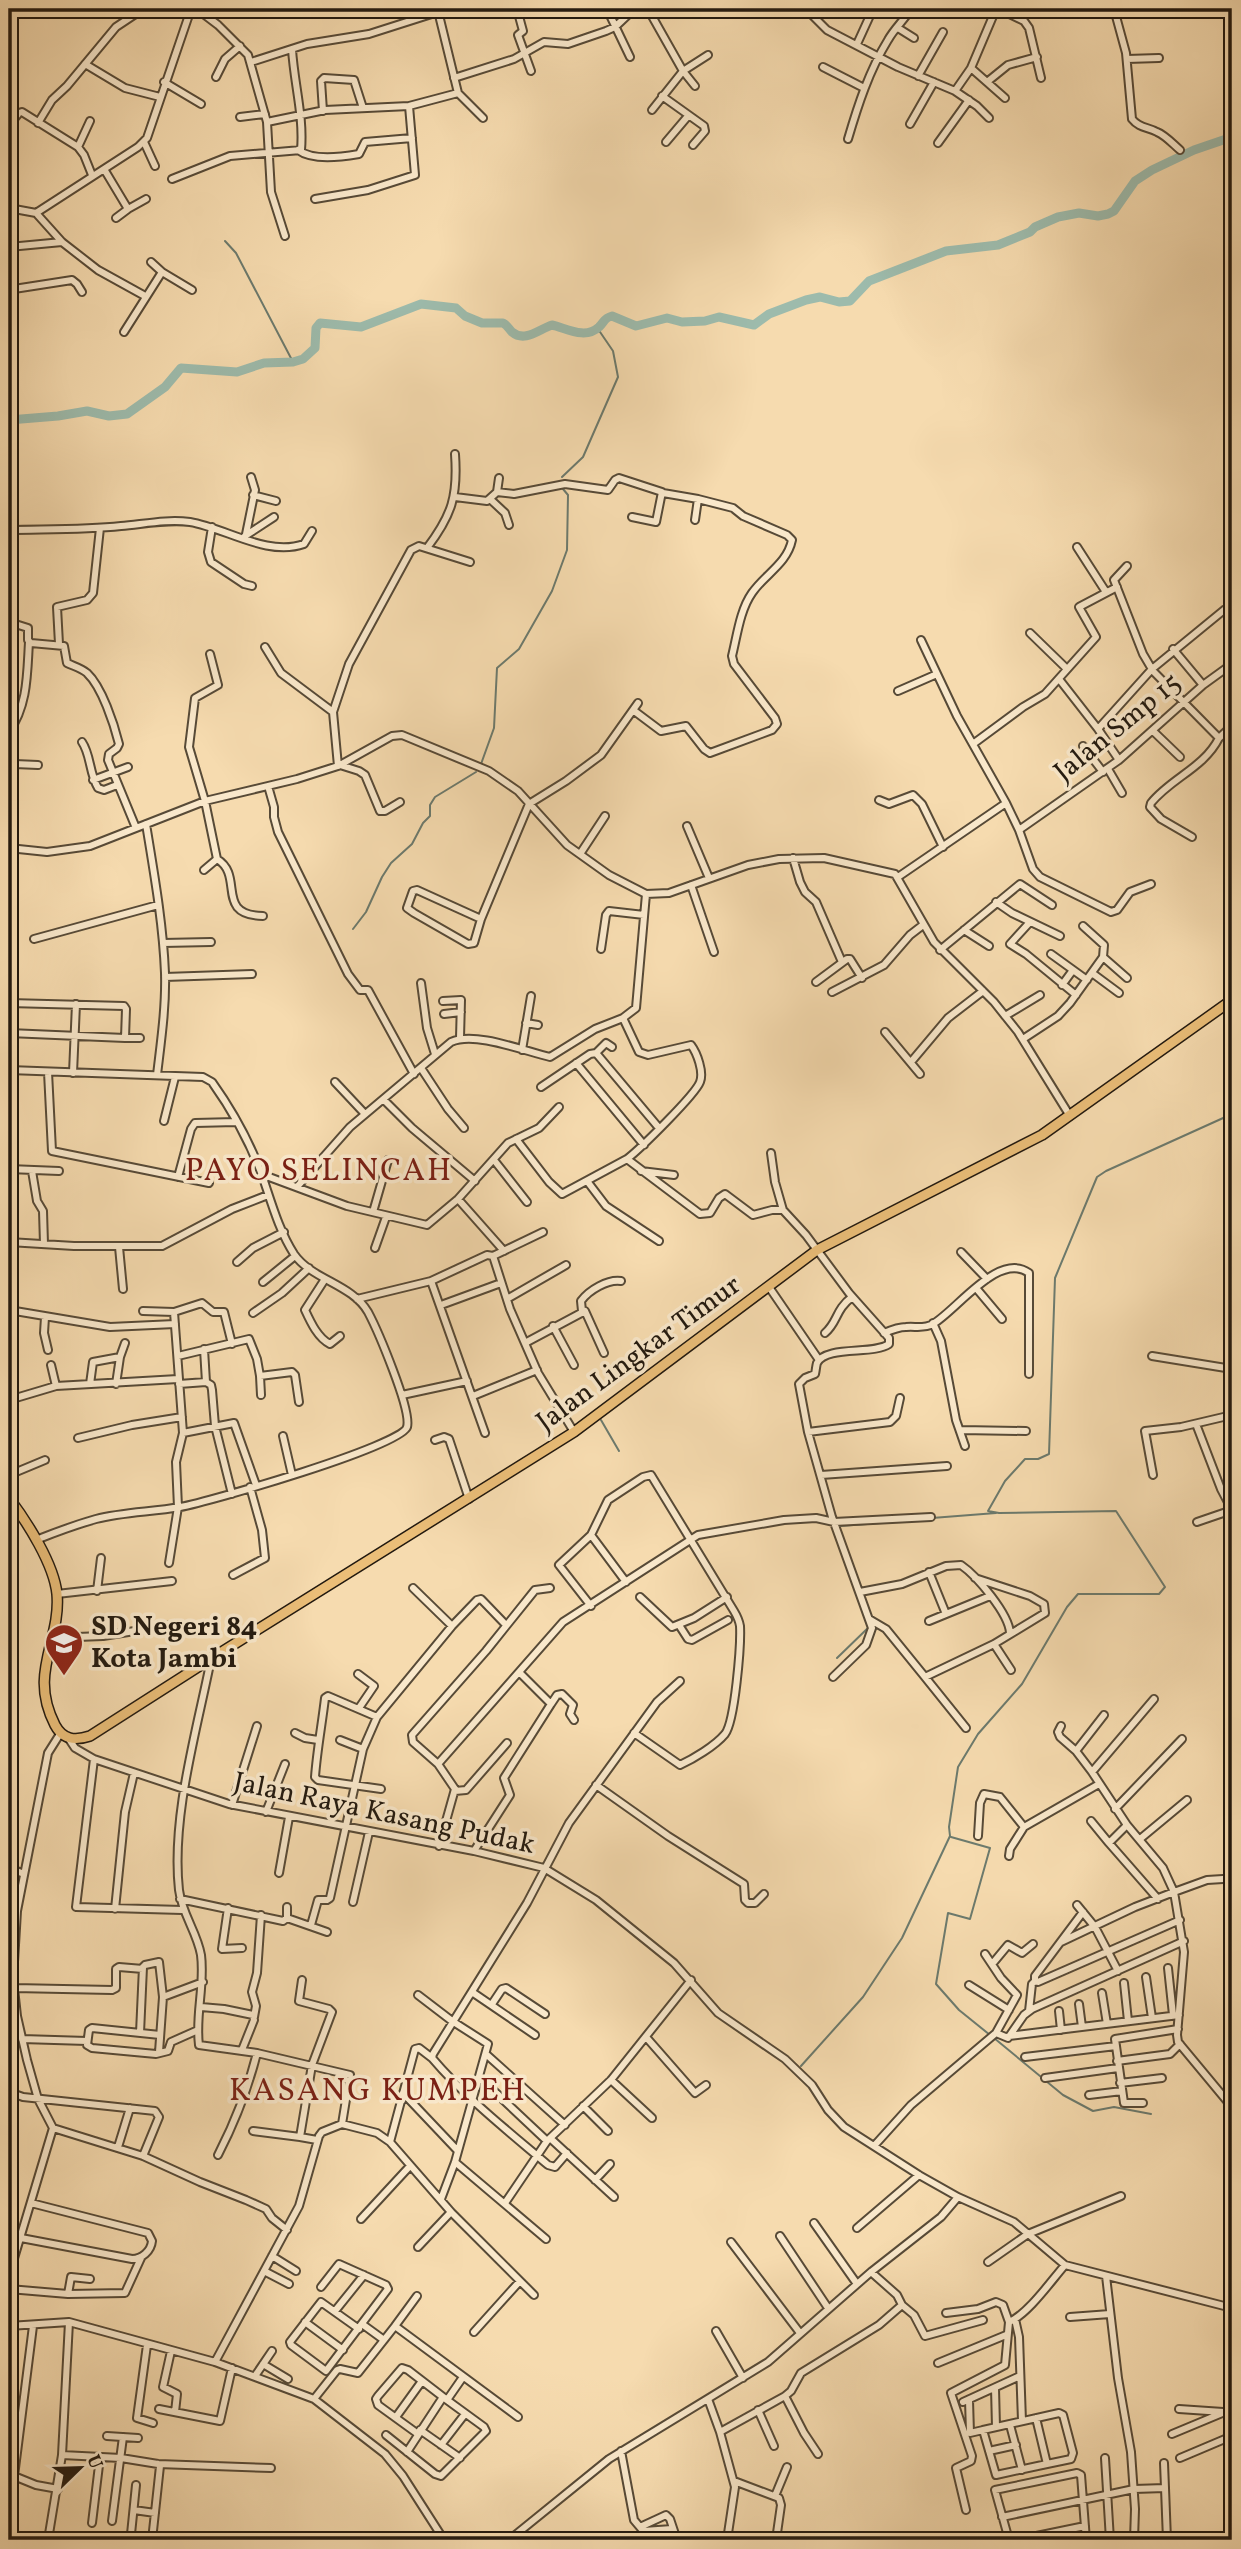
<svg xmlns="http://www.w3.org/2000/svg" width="1241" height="2549" font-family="Vollkorn,serif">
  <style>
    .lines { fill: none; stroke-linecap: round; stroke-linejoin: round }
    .stream { stroke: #6c7a6d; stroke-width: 2 }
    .river { stroke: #9dbbac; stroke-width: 9 }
    .minor-casing { stroke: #574a37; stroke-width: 10 }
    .highway-casing { stroke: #22190f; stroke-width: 12 }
    .minor { stroke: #f9e8cb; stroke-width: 6 }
    .highway { stroke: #ebbe78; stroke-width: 9 }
    .labels { text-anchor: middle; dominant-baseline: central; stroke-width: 7; stroke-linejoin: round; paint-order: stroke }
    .street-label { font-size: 28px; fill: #22190f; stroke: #f9e8cb }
    .poi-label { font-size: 28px; font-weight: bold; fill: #22190f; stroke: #f9e8cb; text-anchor: start }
    .quarter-label { font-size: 32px; letter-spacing: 2px; fill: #7a1f14; stroke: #f9e8cb }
  </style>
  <rect width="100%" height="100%" fill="#f6dbaf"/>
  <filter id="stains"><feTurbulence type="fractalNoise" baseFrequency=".00286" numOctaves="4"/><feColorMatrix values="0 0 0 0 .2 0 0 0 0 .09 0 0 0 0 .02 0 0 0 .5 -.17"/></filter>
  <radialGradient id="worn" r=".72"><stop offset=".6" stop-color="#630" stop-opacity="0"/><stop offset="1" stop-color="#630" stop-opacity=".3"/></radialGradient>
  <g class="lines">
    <path class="stream" d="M225 241 236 253 293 362
      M562 477 583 457 618 377 613 351 598 329
      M481 764 494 728 497 668 519 649 552 591 567 550 568 495 563 489
      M353 929 366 912 382 877 391 863 412 844 423 823 430 816V805L435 797 476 772
      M601 1420 619 1451
      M932 1518 996 1513
      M840 1526 881 1523
      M837 1658 869 1627
      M951 1837 990 1848 970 1919 948 1913 936 1984 959 2010 990 2035
      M994 2038 1063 2095 1093 2111 1114 2107 1151 2114
      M801 2066 863 1997 902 1938 950 1836 949 1827 958 1767 978 1734 1022 1684 1067 1607 1078 1594H1159L1165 1587 1116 1511 999 1513 988 1511 1005 1481 1025 1459H1038L1049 1454 1055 1278 1097 1177 1106 1171 1232 1114"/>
    <path class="river" d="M9 420 58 416 87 411 109 416 127 414 165 387 181 368 237 372 264 363 293 362 303 359 315 348 316 328 320 323 361 327 421 304 456 308 465 316 482 323H503C507 325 509 329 512 332 525 343 539 329 552 325 566 328 585 340 599 327 605 321 604 318 612 316L636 326 667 318 682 322 705 321 719 317 754 325 769 314 806 300 820 297 839 302 850 301 869 281 946 251 998 245 1030 232 1035 227 1058 217 1079 213 1098 216 1108 214 1114 211 1135 181 1152 170 1194 150 1232 137"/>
    <defs>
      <path id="minor" d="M197 9 218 25 248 55 267 122 325 110 409 106 458 93
        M517 9 523 31 518 35 531 71
        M607 9 630 57
        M648 9 683 71 652 110
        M806 9 827 30 898 67 955 91 977 106 989 118
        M999 9 1024 21 1029 28 1041 78
        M1114 9 1126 53 1132 119C1139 128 1148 127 1157 132 1165 135 1173 144 1180 150
        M438 11 458 93 483 118
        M90 13 97 9
        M898 28 914 38
        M857 44 873 9
        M1127 59 1159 58
        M251 62 307 44 369 34 438 12
        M85 64 125 88 160 97
        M823 67 864 88
        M971 68 1005 98
        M918 76 943 32
        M216 77 225 59 240 46
        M454 78 514 59 544 42 568 44 606 31 615 27 634 9
        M164 82 201 104
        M987 82 1008 65 1037 57
        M695 86 683 71 708 55
        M955 91 971 68 996 9
        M662 96 704 126 705 131 693 145
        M323 111 321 81 324 78 354 80 363 108
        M240 117 265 114
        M267 122 271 192 285 236
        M38 123 52 100 67 86 116 27 143 9
        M910 124 934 82
        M9 125 19 113 22 112 78 147 84 155 92 175
        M848 139C858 105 869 71 888 40 894 29 904 20 911 9
        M144 142 155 166
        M666 142 688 116
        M938 143 969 100
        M78 147 90 121
        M298 150C313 161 341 157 359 154L365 142 412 138
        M104 169 128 209 146 199
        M172 179 230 156 301 150C304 116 294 83 292 49
        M315 199 368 190 415 175 409 106
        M9 208 36 213 62 242 98 270 145 296
        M36 213 138 147 147 138 191 9
        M116 218 128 209
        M9 247 62 242
        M9 252 14 289 72 280 77 284 82 292
        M151 262 162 272 192 290
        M124 332 162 272
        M497 492 514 494 565 484 608 490 615 480 619 478 662 492 656 522 632 517
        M663 493 698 499
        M253 495 276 501
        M455 497 487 501 497 492 499 478
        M490 499 505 513 509 525
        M212 527 208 552 211 562 244 584 252 586
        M9 530C46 529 84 530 121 526 144 524 167 519 190 522 226 528 267 557 304 544L312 531
        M245 536 274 517
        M245 539 255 490 251 477
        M1077 547 1106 592
        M427 548C452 515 458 496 455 454
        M1127 566 1114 580 1143 654 1153 671 1219 738C1204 768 1171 778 1151 803L1150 807 1161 819 1192 837
        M9 622 28 628V640L31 643 64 646 67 663C73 666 81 668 87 673 102 687 114 724 119 744L117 748 109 754 108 760 136 828
        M1030 633 1067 669
        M921 640 957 716 1006 803
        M59 644 57 607 87 600 93 593 100 528
        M265 647 281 673 333 712
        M1059 679 1098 729
        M1203 685 1232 664
        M898 691 937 674
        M633 710 661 731 686 726 704 749 710 753 772 730 777 724 775 718 734 664 732 656C737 636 740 610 752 593 765 574 787 564 792 540L787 535 743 516 733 508 698 499 695 520
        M1153 731 1180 757
        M9 732C28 705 27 674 29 642
        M1219 738 1232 726
        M82 742C91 755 89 773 98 788L104 790 117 785
        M973 744 1023 707 1045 694 1096 637 1079 607 1117 587
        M1083 746 1103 772
        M1119 760 1098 729 1152 669 1224 610 1228 608 1232 611
        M340 765 359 771 365 775 380 811H385L400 802
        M338 766 333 712 349 664 411 550 419 546 470 562
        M1108 769 1122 793
        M93 780 128 767
        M268 786 274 807V817L278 832 348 974 360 990H368L414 1074
        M879 800 889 804 913 795 922 804 943 847
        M146 824C154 873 163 923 165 973 166 1007 161 1041 157 1075
        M687 826 709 878
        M1019 830 1119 760 1203 685 1173 649
        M9 848 47 852 90 846 205 801 297 779 338 766 392 736 402 735 489 771 518 791 567 845 609 875 646 894 669 893 748 865 779 859 824 858 895 874 934 942 994 1002 1018 1032 1070 1116
        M13 848 10 767 15 764 38 765
        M580 854 605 816
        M793 858 800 882 805 892 816 902 842 962
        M217 859C245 876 214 915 263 916
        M204 870 217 859 205 801 189 747 195 698 218 685 210 654
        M898 877 1006 803 1019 830 1033 869 1040 877 1111 912 1117 910 1130 892 1151 884
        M691 885 714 952
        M996 902 1012 913 1060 936
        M481 919 417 890 413 891 407 908 414 913 468 944 474 943 481 919 529 804 566 781 601 755 638 703
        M1030 922 1010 944 1026 954 1076 995
        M964 930 989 946
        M34 939 158 905
        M163 943 211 942
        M601 949 606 915 609 911 644 915
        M940 950 1020 884 1052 905
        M1051 954 1087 980
        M1103 957 1127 978
        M1092 973 1119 993
        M165 977 252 974
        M816 982 847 959H850L862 978
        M421 983 427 1028 435 1054
        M1062 985 1073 970
        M832 992 884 965 910 935 923 925
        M443 1001 461 1000 460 1038
        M9 1003 124 1006 126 1009 125 1038 9 1033
        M444 1014 461 1012
        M1005 1016 1040 995
        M623 1018 636 1008 646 894
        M526 1023 538 1025
        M885 1032 920 1074
        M125 1038H140
        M1023 1039 1058 1016 1070 1003 1103 957 1104 945 1083 926
        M522 1050 531 996
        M596 1053 606 1043 612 1047
        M911 1062 948 1018 983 991
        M576 1063 644 1145
        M421 1068 448 1109 464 1128
        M9 1070 203 1077 212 1082C232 1110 250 1143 262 1175 271 1201 279 1231 294 1254 312 1280 352 1284 368 1312 377 1329 412 1410 407 1427 402 1446 208 1502 180 1507 152 1512 123 1512 96 1519 75 1525 56 1532 36 1540
        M48 1072 52 1151 209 1183
        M73 1073 76 1004
        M335 1082 365 1114
        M541 1087 590 1054 596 1053 659 1128
        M384 1100 412 1128 475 1181
        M164 1121 175 1077
        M516 1139 549 1182 562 1194 627 1159 700 1214 710 1213 719 1198 725 1194 753 1215 772 1210H783L806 1235 849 1293 889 1338V1344C874 1355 826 1345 817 1363 816 1366 816 1370 815 1374L805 1378 799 1384 808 1432 832 1517 872 1628 866 1645 833 1677
        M771 1153 775 1182 783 1210
        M494 1160 527 1202
        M9 1169 59 1171
        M32 1171 37 1201 43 1211 44 1244
        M641 1171 674 1175
        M261 1174 347 1206 427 1225 458 1199 508 1143 539 1128 559 1107
        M178 1177 191 1129 195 1123 236 1122
        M587 1181 606 1206 659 1241
        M297 1187 350 1127 451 1042C475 1031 524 1051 550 1057L595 1029 623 1018 639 1052 648 1055 691 1045C697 1053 704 1072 700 1082 695 1095 641 1148 627 1159
        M458 1199 504 1251
        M373 1212 388 1160
        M9 1242 74 1246H162L232 1209 268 1195
        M119 1247 123 1289
        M375 1248 386 1217
        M961 1252 987 1279
        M493 1256 510 1309 538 1373 574 1432
        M237 1262 253 1248 284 1232
        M325 1279 305 1310C311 1323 318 1338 330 1344L340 1336
        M431 1281 485 1433
        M263 1282 295 1256
        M769 1287 819 1360
        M976 1288 1002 1319
        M357 1299 431 1281 487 1255 493 1256 543 1232
        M507 1299 566 1265
        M441 1305 501 1283
        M9 1306 15 1311 110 1327 175 1324
        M143 1311 174 1312 183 1433 176 1462 178 1507 169 1563
        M582 1311 581 1301C589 1290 608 1279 621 1281
        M174 1312 202 1303 213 1312H224L232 1344
        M253 1313 282 1293 309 1268
        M45 1317 44 1333 48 1350
        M933 1323 941 1341 956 1420 965 1446
        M553 1326 574 1365
        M825 1333C838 1322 835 1310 852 1297
        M884 1333C891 1330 898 1327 906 1327 915 1326 924 1329 933 1324 958 1309 999 1251 1029 1273V1374
        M525 1343 585 1311 604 1353
        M204 1349 206 1382 211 1385 212 1390 215 1426 232 1494
        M178 1356 249 1339 257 1359 260 1376 292 1372 295 1375 299 1402
        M1152 1356 1232 1369
        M51 1365 56 1386
        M260 1376 261 1395
        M90 1384 93 1362 120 1357 125 1343
        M116 1384 120 1357
        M179 1384 206 1382
        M402 1395 467 1381
        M473 1396 537 1370
        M9 1400 56 1386 178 1379
        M1196 1424 1221 1489 1232 1510 1197 1522
        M961 1430 1026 1431
        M808 1432 890 1422 896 1416 900 1398
        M183 1433 234 1423 256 1485
        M283 1436 292 1475
        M78 1438 132 1425 182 1417
        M435 1440 444 1437 449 1439 469 1499
        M9 1475 45 1460
        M821 1475 947 1466
        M1153 1475 1145 1431 1181 1427 1232 1415
        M9 1526 18 1511
        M929 1572 946 1614
        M233 1575 265 1558 262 1530 250 1487
        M626 1582 591 1535 608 1500 643 1477 651 1475 734 1611C737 1616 739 1620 740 1626 741 1645 735 1721 725 1734 715 1746 693 1759 680 1765L634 1733
        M413 1588 452 1626
        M97 1591 101 1558
        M860 1592 902 1584 946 1566 961 1565C977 1576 1009 1614 1010 1633
        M57 1594 172 1581
        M640 1597 672 1627 694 1618 727 1597
        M591 1606 559 1565 591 1535
        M869 1619 886 1629 925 1677 994 1644 1045 1613 1044 1604 1030 1596 975 1578
        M929 1621 990 1596
        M679 1625 688 1639 692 1640 728 1620
        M51 1638 103 1636 179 1624
        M994 1644 1011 1670
        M211 1659C197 1730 171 1817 179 1890 182 1914 197 1932 201 1955 205 1985 195 2016 199 2045L257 2053
        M358 1674 374 1686 359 1708
        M925 1677 966 1728
        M551 1704 557 1695 562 1694 573 1705 570 1714 574 1720
        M377 1717 328 1696 325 1698C322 1724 317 1750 315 1777L318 1780 381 1789
        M1061 1726 1058 1732 1060 1737 1076 1751 1092 1772 1127 1825 1163 1868 1174 1892 1207 1880 1223 1879
        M295 1733 305 1738 318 1740
        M69 1739 75 1748 94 1759 229 1804 474 1851 544 1868 596 1900 674 1963 718 2013 785 2059 812 2085 828 2110 844 2127 919 2175 958 2197 1014 2222 1065 2265 1232 2308
        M340 1740 363 1749
        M1076 1751 1104 1715
        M94 1759 76 1907 182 1910
        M438 1764 563 1622 698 1535 784 1520 816 1518 834 1522 931 1517
        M1092 1772 1154 1699
        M596 1785 668 1836 744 1884 745 1900 748 1903H755L764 1894
        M455 1791 466 1790 507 1743
        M232 1805 257 1726
        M1115 1809 1182 1739
        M266 1812 285 1764
        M1091 1821 1109 1843
        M1127 1825 1109 1843 1158 1899
        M978 1836 980 1803 984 1794 1000 1797 1024 1827 1099 1784
        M1140 1839 1187 1800
        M439 1846 455 1789 438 1764 413 1742 412 1735 486 1651 535 1590 550 1588
        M474 1851 510 1795 504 1778 551 1704 520 1673
        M1009 1856 1010 1849 1024 1827
        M9 1868 24 1874
        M279 1873 289 1817
        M180 1899 283 1921 287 1918V1907
        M353 1902 369 1832
        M1077 1905 1095 1927 1118 1971
        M228 1908 222 1949 242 1948
        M115 1909 125 1812 134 1773
        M1083 1912 1035 1976V1981L1038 1982 1180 1920
        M287 1918 327 1932
        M311 1925 318 1900H327L330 1898 363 1749 377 1717 452 1626 477 1600 481 1599 506 1625
        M1061 1942 1135 1907 1174 1892 1184 1952 1177 2035 1178 2042 1232 2107
        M985 1954 1001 1978 1017 1995 996 2033
        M993 1963 1008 1945 1022 1953 1033 1944
        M1168 1968 1173 2015
        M1146 1977 1152 2018
        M302 1980 299 2001 329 2009 332 2012 312 2065 300 2137 317 2140
        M1124 1983 1128 2021
        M969 1985 1009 2010
        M14 1988 112 1990 116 1988V1969L119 1967 143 1969
        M472 1992 535 2035
        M1102 1993 1107 2024
        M418 1995 452 2021 488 2044 455 2162 441 2199
        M163 1997 203 1982
        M492 2004 502 1989 506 1988 545 2014
        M1079 2004 1082 2027
        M201 2007 224 2009 253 2015 254 2020 242 2050
        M1029 2011 1032 1984 1035 1981
        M1059 2011 1061 2030
        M254 2017 256 2006 252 1992 257 1973 261 1915
        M140 2033 143 1967 145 1965 159 1962 163 1997 159 2052
        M160 2035 92 2028 89 2030 87 2045 92 2048 156 2054 168 2051 171 2042 198 2030
        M1009 2036 1179 2015
        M646 2037 695 2093 706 2085
        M22 2039 87 2041
        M487 2055 565 2125
        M1025 2057 1116 2046
        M1117 2061 1170 2054 1180 2044
        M480 2078 547 2141
        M1045 2078 1118 2068
        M611 2080 652 2118
        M1120 2083 1162 2078
        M9 2092 23 2097 155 2111 159 2117 143 2156
        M403 2093 457 2150
        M1089 2095 1122 2091
        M1143 2103H1124L1115 2039 1178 2029
        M583 2106 608 2131
        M53 2128 143 2156 200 2182 246 2200 266 2209 272 2218 287 2230
        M253 2131 300 2137
        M550 2138 614 2197
        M390 2142 415 2049 419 2048 432 2058
        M874 2146 911 2105 996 2033 1008 2038 1024 2015 1032 2009 1184 1941
        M118 2147 130 2108
        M567 2153 555 2167 548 2165C508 2131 466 2098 432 2058L433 2054 527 1903 569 1823 657 1702 680 1681
        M218 2155C235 2122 248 2089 257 2053L350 2075 342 2124
        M455 2162 546 2239
        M595 2180 610 2164
        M505 2203 547 2141 611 2080 691 1980
        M361 2219 410 2166
        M814 2223 857 2284
        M857 2228 919 2175
        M780 2236 828 2308
        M21 2238 132 2259C142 2259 151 2251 152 2241L148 2233 31 2203
        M731 2242 800 2333
        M418 2247 451 2212
        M272 2256 296 2271
        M988 2262 1028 2234 1121 2196
        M264 2271 289 2284
        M9 2275 53 2128 38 2099 27 2060 17 2016 13 1979 17 1911 48 1753 60 1734
        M1106 2276 1118 2378 1131 2452 1135 2509 1134 2540
        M321 2287 339 2264 386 2285 388 2289 326 2371 291 2345 290 2342 321 2302 359 2329
        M9 2289 68 2294 71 2277 90 2279
        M68 2294 125 2293 141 2258
        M902 2305 914 2315 925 2336 983 2320
        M335 2311 364 2275
        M946 2313 978 2309 996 2302 1003 2305 1009 2322
        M1070 2317 1110 2314
        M1015 2319 1019 2337 1022 2421
        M305 2322 343 2350
        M362 2324 384 2340
        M9 2326 69 2322 215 2362 314 2399 385 2454 403 2476 444 2540
        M395 2326 417 2296
        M716 2331 743 2378
        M474 2332 520 2281
        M147 2345 137 2418 153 2423
        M171 2351 163 2387 177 2394 175 2412
        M1230 2357 1232 2348
        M215 2362 299 2206 319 2136 322 2132 342 2124 377 2133 390 2142 451 2212 534 2295
        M938 2363 1006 2335
        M263 2364 288 2379
        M255 2376 272 2351
        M995 2388 996 2427
        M785 2396 804 2433 818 2454
        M314 2399 337 2370 340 2369 358 2373 395 2326 518 2417
        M708 2399 720 2432 735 2487 727 2540
        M969 2400 970 2433 983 2430
        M963 2402 1020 2376
        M159 2409 220 2421 232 2368
        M1179 2409 1223 2412
        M758 2410 774 2446
        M396 2417 422 2381
        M1036 2418 1047 2464 1071 2459 1073 2453 1063 2415 1059 2413 983 2430 996 2475 1047 2464
        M1010 2425 1022 2470
        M420 2430 460 2458
        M720 2432 785 2396 791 2391 801 2373 879 2325 902 2305 897 2295 871 2272
        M418 2434 378 2405 376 2399 378 2396 402 2368 408 2370 447 2400 463 2377
        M1172 2434 1232 2409
        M386 2435 435 2474 441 2476 486 2431 484 2427 447 2400
        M107 2436 138 2438
        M441 2445 465 2414
        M621 2451 634 2520 645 2533 647 2540
        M989 2451 1016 2445
        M407 2452 443 2397
        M62 2455 121 2458 158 2464 271 2468
        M1105 2458 1110 2540
        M1180 2458 1232 2436
        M9 2474 36 2485 58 2489
        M14 2476 33 2326
        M734 2481 779 2498 781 2505 776 2540
        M1165 2488 1167 2540
        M775 2496 787 2467
        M134 2510 155 2513
        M966 2510 956 2468 971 2461 972 2456 951 2393 1005 2365 1009 2322C1028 2314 1051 2281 1065 2265
        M1002 2517 1134 2489 1165 2488 1164 2463
        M112 2521 123 2437
        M92 2523 100 2457
        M640 2527 666 2515 670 2519 677 2540
        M644 2531 672 2529
        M131 2534 136 2485
        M48 2540 62 2455 69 2322
        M152 2540 160 2466 158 2464
        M509 2540 609 2459 768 2362 871 2272 941 2217 958 2197
        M1009 2540 995 2490 1077 2473 1081 2475 1086 2540
        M1017 2540 1085 2526"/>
      <path id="highway" d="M9 1498C27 1522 54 1564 57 1594 61 1641 28 1673 55 1725 63 1740 75 1741 90 1736L212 1658 574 1432 817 1250 1042 1135 1232 1000"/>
    </defs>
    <use href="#minor" class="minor-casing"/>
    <use href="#highway" class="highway-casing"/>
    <use href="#minor" class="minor"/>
    <use href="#highway" class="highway"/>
  </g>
  <defs>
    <symbol id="school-pin" viewBox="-11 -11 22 30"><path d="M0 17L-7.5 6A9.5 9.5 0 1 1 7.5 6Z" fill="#8f2418" stroke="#f9e8cb"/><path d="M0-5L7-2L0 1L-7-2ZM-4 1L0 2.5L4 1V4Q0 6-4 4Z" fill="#fff"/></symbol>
  </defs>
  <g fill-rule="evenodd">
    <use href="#school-pin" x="42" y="1621" width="44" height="60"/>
  </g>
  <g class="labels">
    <g class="street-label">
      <text transform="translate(1118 728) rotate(-39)">Jalan Smp 15</text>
      <text transform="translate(639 1354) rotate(-36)">Jalan Lingkar Timur</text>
      <text transform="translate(384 1814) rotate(12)">Jalan Raya Kasang Pudak</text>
    </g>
    <g class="poi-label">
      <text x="91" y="1627">SD Negeri 84<tspan x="91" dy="32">Kota Jambi</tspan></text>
    </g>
    <g class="quarter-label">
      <text x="319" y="1172">PAYO SELINCAH</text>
      <text x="378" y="2092">KASANG KUMPEH</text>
    </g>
  </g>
  <rect width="1241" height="2549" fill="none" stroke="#f6dbaf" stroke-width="35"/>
  <rect x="10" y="10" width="1220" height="2528" fill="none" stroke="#22190f" stroke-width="3.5"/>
  <rect x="18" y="18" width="1206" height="2514" fill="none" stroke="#22190f" stroke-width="2"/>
  <g transform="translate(80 2468) rotate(67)" stroke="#f9e8cb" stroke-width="5" paint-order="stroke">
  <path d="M0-5L12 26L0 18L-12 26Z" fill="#22190f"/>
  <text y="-10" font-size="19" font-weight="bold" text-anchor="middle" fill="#22190f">U</text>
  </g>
  <rect width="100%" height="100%" filter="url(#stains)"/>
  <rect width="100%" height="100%" fill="url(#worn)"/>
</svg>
